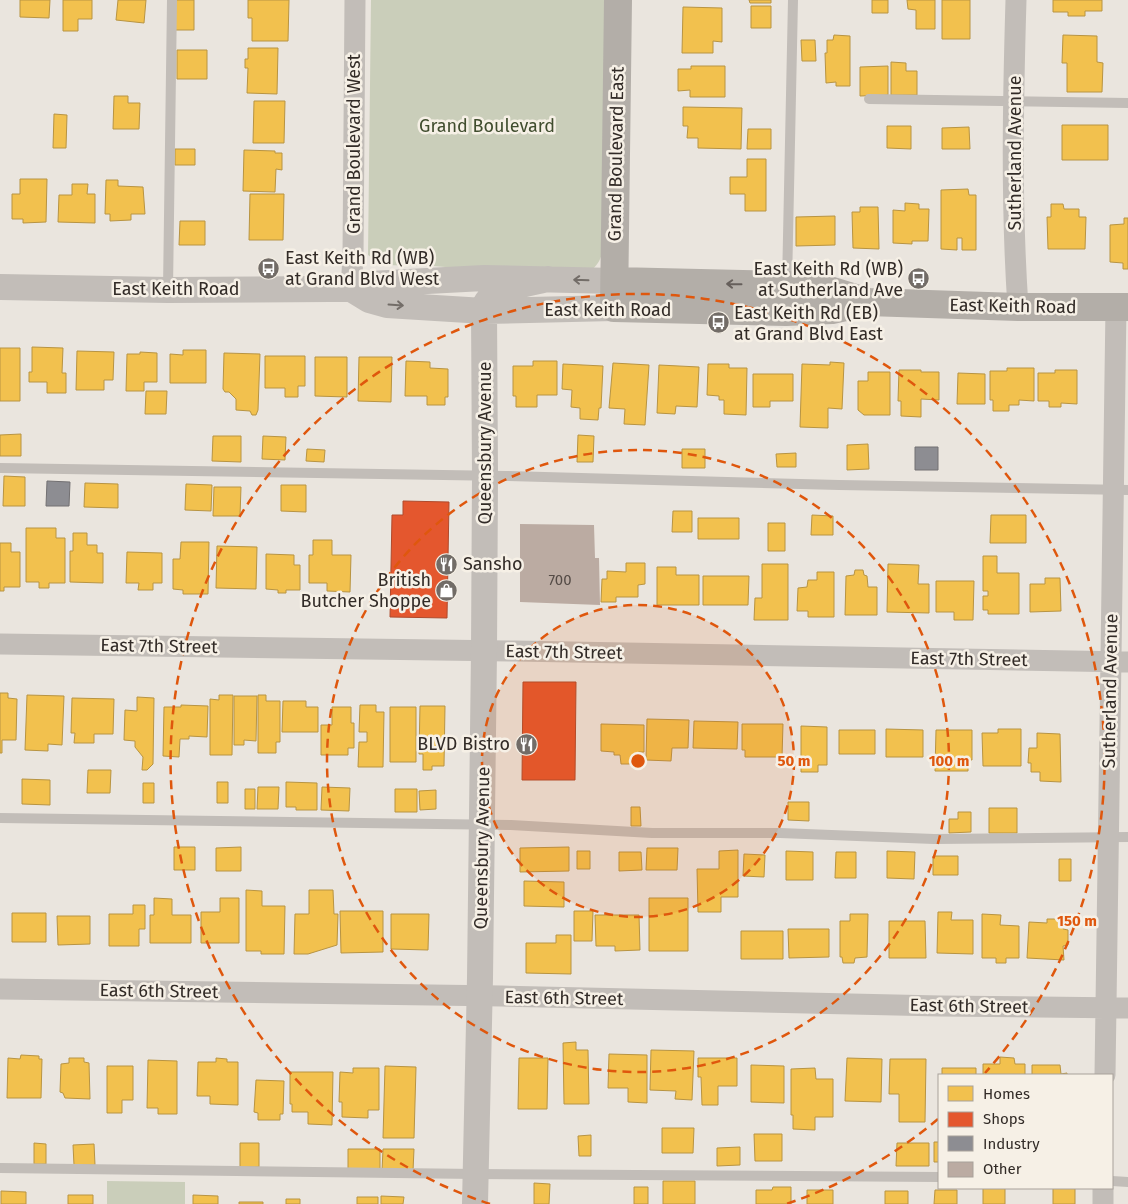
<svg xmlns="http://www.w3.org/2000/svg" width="1128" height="1204" font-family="'Fira Sans',sans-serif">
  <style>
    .green { fill: #caceba }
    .homes { fill: #f2c14e; stroke: #b89442 }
    .shops { fill: #e4572e; stroke: #af4a2c }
    .industry { fill: #8d8d92; stroke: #727072 }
    .building { fill: #bbaba2 }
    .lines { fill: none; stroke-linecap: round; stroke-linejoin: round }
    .service { stroke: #c2bdb8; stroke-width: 10 }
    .minor { stroke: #c2bdb8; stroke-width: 21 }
    .tertiary { stroke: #c2bdb8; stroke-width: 26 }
    .secondary { stroke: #b3aea8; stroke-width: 28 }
    .oneway { stroke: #736d68 }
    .oneway2 { stroke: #665f5b }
    .ring { fill: none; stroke: #df570d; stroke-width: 2.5; stroke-dasharray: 9 6 }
    .labels { text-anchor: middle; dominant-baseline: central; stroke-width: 5; stroke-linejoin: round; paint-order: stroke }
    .number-label { font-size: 15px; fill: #544b46 }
    .park-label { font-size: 18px; fill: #404d2e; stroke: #f6f0e6 }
    .street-label { font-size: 18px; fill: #322b27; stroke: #f6f0e6 }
    .poi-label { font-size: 18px; fill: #322b27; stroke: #f6f0e6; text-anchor: start }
    .centre { fill: #df570d; stroke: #f6f0e6; stroke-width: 2.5 }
    .ring-label { font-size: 15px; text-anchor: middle; font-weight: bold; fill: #df570d; stroke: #f6f0e6; stroke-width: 5; stroke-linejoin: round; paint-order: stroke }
  </style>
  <rect width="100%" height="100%" fill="#eae5de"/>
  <path class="green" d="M371 0H606L602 252C601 260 597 265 591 271L482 270 433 266 382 265 368 255Z
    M107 1181 185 1182V1204H107Z"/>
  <path class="homes" d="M20 0H50L49 18 20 17Z
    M63 0H92V19H78V31H63Z
    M118 0H146L144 23 116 20Z
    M173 0H194V30H173Z
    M248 0H289L288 41H252V18H248Z
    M749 0H771V3H750Z
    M872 0H888V13H872Z
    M907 0H935V29H916V10L908 9Z
    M942 0H970V39H942Z
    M1053 0H1102V11H1085V16H1068V12H1053Z
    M751 6H771V28H751Z
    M683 7 722 8V42L713 41V53H682Z
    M834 35 850 36V86H836V82L826 83 825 53H827V40H833Z
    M1063 35 1097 36V62L1103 63 1102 92H1067V63H1062Z
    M801 40H815L816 61H802Z
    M248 48H278L277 94 247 93 248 68H245V59H248Z
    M177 50H207V79H177Z
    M891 62 906 63V71H917V95H891Z
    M691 66H725V97H690V90L678 91V69H691Z
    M888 66V95L860 96V67Z
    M114 96H128V103H140L139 129H113Z
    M254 101H285L284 143H253Z
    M683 107 742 108 741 149 698 148V138H687L688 126H683Z
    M54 114 67 115 66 148H53Z
    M1062 125H1108V160H1062Z
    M887 126H911V149L887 148Z
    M969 127 970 149H942V128Z
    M748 129H771V149H747Z
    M175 149H195V165H175Z
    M244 150 275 151V153H282V170L276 169 275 192 243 191Z
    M747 159H766V211H745V194H730V177H747Z
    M20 179H47L46 222 23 223V219H12V194H20Z
    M106 180H118V186L143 187 145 214H131V220L110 221V214H105Z
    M72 184H88L87 194H95V223L58 222 59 195H72Z
    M968 189 969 195H976V250H962V238H957V250L941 249V190Z
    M250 194H284L283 240H249Z
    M905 203 919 204V209H929L928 241H912V244L893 243V210L905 211Z
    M1051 204H1063L1064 209H1079V217H1086L1085 249H1048L1047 217H1051Z
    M860 207H878L879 249 853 248 852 212H860Z
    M835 216V245L796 246V217Z
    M1124 218H1128V269H1123V263L1110 262V225L1124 224Z
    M180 221H205V245H179Z
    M32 347 63 348 62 373H66V393H47V382H29V372H32Z
    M0 348H20V401H0Z
    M183 350H206V383H170V354L183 355Z
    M77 351 114 352 113 380H104V390H76Z
    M140 352 157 353V382H144V391H126L127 354H140Z
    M224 353 260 354 258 410 256 415H252L250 411 236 410V399L229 392H225L223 389Z
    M265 356H305V386H298V397H285V388H265Z
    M315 357H347V397L315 396Z
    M359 357H392L391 402 358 401Z
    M406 361 430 362V368L448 369V397H445V405H427V396H405Z
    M533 361H557V395H537V407H516V396H513V366H533Z
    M830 362 844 363 842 409 828 408V428L800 427 802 364 830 365Z
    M613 363 649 365 645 425 624 424 625 409 609 408Z
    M563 364 603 366 601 408H599L598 420 580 419V408L571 407 572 390 562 389Z
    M708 364H729V368H747L746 415 724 414V400H719V396L707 395Z
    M659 365 699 367 697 407 676 406 675 414 657 413Z
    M1007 368H1034V401L1019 400V405H1009V411H993V400H990V371H1007Z
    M899 370H921V372H939V400L921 399V417L901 416V401H898Z
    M1055 370H1077V404L1061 403V407H1049V401H1038V373H1055Z
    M868 372H890V415H864L858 410V381H868Z
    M958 373 985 374V404H957Z
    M753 374H793V401H770V407H753Z
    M146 391H167L166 414H145Z
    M21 434V456H0V435Z
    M578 435 594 436 593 462H577Z
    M213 436H241V462L212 461Z
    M263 436 286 437 285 460 262 459Z
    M868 444 869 469 847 470V445Z
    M307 449 325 450 324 462 306 461Z
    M682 449H705V468H682Z
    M796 453V467H777L776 454Z
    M4 476 25 477V506H3Z
    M85 483 118 484V508L84 507Z
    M186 484 212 485 211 511 185 510Z
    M281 485H306V512L281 511Z
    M214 487H241L240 516H213Z
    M673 511H692V532H672Z
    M812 515 833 516V535H811Z
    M991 515H1026V543H990Z
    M698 518H739V539H698Z
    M768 523H785V551H768Z
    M26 528H56V538H65V583H49V588H39V582H26Z
    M73 533H87V545H97V553H103V583L70 582V551H73Z
    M313 540H332V555H351L350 592 327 591V583H309V555H313Z
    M181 542H209L208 594H183V590L173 589V559H180Z
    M0 543H11V552H20V587H4V591H0Z
    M217 546 257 547 256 589 216 588Z
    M127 552 162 553V583H153V590H138L139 583H126Z
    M266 554 294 555V565H300V590H286V593H278V590L266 589Z
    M983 556H997V573H1019V614H988V610H983V596H988V591H983Z
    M626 563H645V584L638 585V597H616V602H601L602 579H607V571L626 572Z
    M762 564H788V620H754L755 598H762Z
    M888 564 919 565 918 584H929V613L887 612Z
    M657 567H676V575H699V605H657Z
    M855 570H863L864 575 867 576 868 587H877V615H845L846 576 854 575Z
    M817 572H834V617H808V611H797L798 588 807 587 808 580H817Z
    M703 576H749L748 605H703Z
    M1045 578H1060L1061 611 1030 612V584H1045Z
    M936 581H974L973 620H954V612H936Z
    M0 693H8V698L17 699 16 740H2V753H0Z
    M27 695 64 696 62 745 48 744V751L25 750Z
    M219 695H233L232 755H210V699L219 700Z
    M258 695H266V701H280V742H276V753H258Z
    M234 696H257L256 741 244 740V745H234Z
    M137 697 154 698 153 764 147 770H142L143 757 135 747V741L124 740 125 710 137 711Z
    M72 698 114 699 113 734H94V743H74L75 733H71Z
    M283 701H306V707H318V732H282Z
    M181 705 208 706 207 737 189 736V739H180L179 757 163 756 164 707H181Z
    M360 705H376V712H384L383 767H358L359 742H367V732H359Z
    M420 706H445L444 766H432V770H423V754H419Z
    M332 707H351V723H354V748H348V755H321V725H332Z
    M390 707H416V762H390Z
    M647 719 689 720 688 748H672L671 761 646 760Z
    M694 721 738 722 737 749 693 748Z
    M601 724 644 725V752H638L639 764H621L620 755H614V752L601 751Z
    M742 724H783L782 757H745V750H742Z
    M801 726 827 727V765H818V772H801Z
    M886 729 923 730V757H886Z
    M998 729H1021V766H983L982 733H998Z
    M839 730H875V754H839Z
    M936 730H972V760H968V771H935Z
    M1037 733 1060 734 1061 782 1040 781V772H1031V763H1028L1029 748H1037Z
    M88 770H111L110 793H87Z
    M22 779 50 780V805L22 804Z
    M217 782H228V803H217Z
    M286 782 317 783V810H296V807H286Z
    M143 783H154V803H143Z
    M258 787H279L278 809H257Z
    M322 787 350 788 349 811 321 810Z
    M245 789H255V809H245Z
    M395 789H417V812H395Z
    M436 790V809L420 810 419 791Z
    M788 802H809V821L788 820Z
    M631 807H640L641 826H631Z
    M989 808H1017V833H989Z
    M958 812H971V832L949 833V819H958Z
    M174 847H195V870H174Z
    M241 847V871H216V848Z
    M569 847V871L520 872V848Z
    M647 848H678L677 870H646Z
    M738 850V897H721V912H698L697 869H719V851Z
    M577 851H590V869H577Z
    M786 851 813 852V880H786Z
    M887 851 915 852 914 879 887 878Z
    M619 852H641L642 870 619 871Z
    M836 852H856V878H835Z
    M744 854 765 855 764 877 743 876Z
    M933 856H958V875H933Z
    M1059 859H1071V881H1059Z
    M524 881 564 882V907L524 906Z
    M246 890 262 891V906H285L284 954H261V951H246Z
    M309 890H333L334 914H338L337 945 308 954H294L295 914H309Z
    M154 898 172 899V915H191V943H150V915H154Z
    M220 898H239V943H201V912H220Z
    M649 898H688V951H649Z
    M133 905H145V929H139V946H109V914H133Z
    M340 911H383V952L341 953Z
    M574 911H593L592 941H574Z
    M938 912H952L951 920H973V954L937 953Z
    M12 913H46V942H12Z
    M391 914H429L428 950 391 949Z
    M850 914H868L867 957 855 958 854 963H843L842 957H840V921H850Z
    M982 914 1001 915 1000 925 1019 926V958H1006V963H996V958H982Z
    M595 915H639L640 950 615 951V946H596Z
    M57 916H90V944L58 945Z
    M1047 919H1063V929L1068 930V945L1063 946 1064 960 1027 958 1029 922 1047 923Z
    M889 921H925L926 958H889Z
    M788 929H829V957L789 958Z
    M741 931H783V959H741Z
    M556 935H571V974L526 973V943H556Z
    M576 1042V1050H588L589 1104H564L563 1043Z
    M651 1050 694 1051 692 1100 675 1099 676 1091 650 1090Z
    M609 1054 647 1055V1103L628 1102V1088H608Z
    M21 1055 39 1056V1059H42L41 1098H7L8 1058 20 1059Z
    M1000 1057 1014 1058 1015 1064H1025V1075H983V1064H1000Z
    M69 1058H84V1062L89 1063 90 1099 65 1098 63 1093 60 1092 61 1064 69 1063Z
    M216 1058 227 1059V1062H238V1105L210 1104V1096H197L198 1062H216Z
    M519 1058H548L547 1109H518Z
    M698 1058H737V1086H718V1105H702L701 1077H698Z
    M847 1058 882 1059 881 1102 845 1101Z
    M890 1059H926L925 1122H899V1094H889Z
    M148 1060 177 1061V1114H158V1108H147Z
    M751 1065 784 1066V1103L751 1102Z
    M1032 1065H1060L1061 1074 1067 1073V1075H1032Z
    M107 1066H133V1100H122V1113H107Z
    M385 1066 416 1067 414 1138H383Z
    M353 1068H379V1110H368V1118L342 1117V1102H339L340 1072 353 1073Z
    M815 1068 816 1079H833V1117H815V1130L793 1129V1115H791V1069Z
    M942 1068H976V1075H942Z
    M290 1072H333L332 1125 308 1124V1112H292V1104H290Z
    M256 1080 284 1081 283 1114H280V1120H258V1113L254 1112Z
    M662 1128H694L693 1153H662Z
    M754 1134H782V1161H755Z
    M591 1135V1156H579L578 1136Z
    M934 1142H939V1162H934Z
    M34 1143 46 1144V1164H34Z
    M240 1143H259V1167H240Z
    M897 1143H929V1166H896Z
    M94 1144 95 1165H74L73 1145Z
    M740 1147V1165L717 1166V1148Z
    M348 1149H380V1171H348Z
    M383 1149H414L413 1171H382Z
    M663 1181H695V1204H663Z
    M534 1183 550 1184 549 1204H534Z
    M634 1187H648V1204H634Z
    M773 1187H791V1204H756V1190H772Z
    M983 1188H1005V1204H983Z
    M1053 1188H1075V1204H1053Z
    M807 1190H833V1204H807Z
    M935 1190H957V1204H934Z
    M1 1191 26 1192V1204H1Z
    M885 1191H908V1204H885Z
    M68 1195H93V1204H68Z
    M193 1195 218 1196V1204H193Z
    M381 1196 404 1197 403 1204H381Z
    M357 1197H378V1204H357Z
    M286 1199H300V1204H286Z
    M239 1202H263V1204H239Z"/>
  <path class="shops" d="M403 501 449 502 447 618 390 617 392 515H403Z
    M523 682H576L575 780H522Z"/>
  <path class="industry" d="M915 447H938V470H915Z
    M47 481 70 482 69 506H46Z"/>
  <path class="building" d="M520 524 594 525 595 558H599L600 605 520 602Z"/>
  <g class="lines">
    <path class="service" d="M869 99 1128 103
      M787 284 793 0
      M168 289 172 0
      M0 468 506 476 839 485 1128 490
      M0 818 511 825 652 833H780L934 839 1128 837
      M0 1168 476 1174 939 1177
      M1112 1181 1128 1182"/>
    <path class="minor" d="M1016 0C1013 102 1011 205 1018 307
      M351 289 353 257 355 0
      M0 644 515 651 1128 662
      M0 989 502 996 940 1006 1128 1008
      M1105 1075 1116 307
      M1103 1204V1188"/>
    <path class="tertiary" d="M0 287 168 290 330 289H351L370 284 484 278 615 281
      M351 289 369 300 387 305 484 311 614 308
      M475 1204 480 978 484 651 485 476 484 311C485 309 485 306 486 303 494 288 532 283 548 279"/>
    <path class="secondary" d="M618 0 614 308 786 312 832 310 868 302
      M615 281 787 285 829 290 868 302 1018 307H1128"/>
  </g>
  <defs><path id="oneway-shaft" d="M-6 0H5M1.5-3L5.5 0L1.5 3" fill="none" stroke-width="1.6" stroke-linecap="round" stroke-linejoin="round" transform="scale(1.25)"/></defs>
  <g class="oneway">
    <use href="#oneway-shaft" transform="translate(581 280) rotate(-178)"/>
    <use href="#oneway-shaft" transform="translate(396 305) rotate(4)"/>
  </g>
  <use class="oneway2" href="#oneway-shaft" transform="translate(734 284) rotate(-179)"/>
  <circle cx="638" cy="761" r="156" fill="#df570d" fill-opacity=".12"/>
  <g class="ring">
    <circle cx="638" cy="761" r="156"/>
    <circle cx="638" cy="761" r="311"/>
    <path d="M938 1119A467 467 0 0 1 786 1204M490 1204A467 467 0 1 1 985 1073"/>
  </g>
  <defs>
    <symbol id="bus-disc" viewBox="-11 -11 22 22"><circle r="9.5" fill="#726c67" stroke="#f6f0e6"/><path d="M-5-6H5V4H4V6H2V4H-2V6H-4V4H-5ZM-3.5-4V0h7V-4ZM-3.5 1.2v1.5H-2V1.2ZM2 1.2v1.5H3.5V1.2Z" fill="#fff"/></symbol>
    <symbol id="restaurant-disc" viewBox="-11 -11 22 22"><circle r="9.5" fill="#726c67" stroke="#f6f0e6"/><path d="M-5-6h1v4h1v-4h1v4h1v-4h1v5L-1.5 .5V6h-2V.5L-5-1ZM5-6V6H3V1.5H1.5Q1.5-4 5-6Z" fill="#fff"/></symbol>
    <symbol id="shop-disc" viewBox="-11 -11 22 22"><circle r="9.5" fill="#726c67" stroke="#f6f0e6"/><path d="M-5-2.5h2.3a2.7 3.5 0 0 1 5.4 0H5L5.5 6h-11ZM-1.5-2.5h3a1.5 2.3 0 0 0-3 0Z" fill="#fff"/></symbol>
  </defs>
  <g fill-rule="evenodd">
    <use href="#bus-disc" x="256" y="256" width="25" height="25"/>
    <use href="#bus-disc" x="906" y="266" width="25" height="25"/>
    <use href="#bus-disc" x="706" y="310" width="25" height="25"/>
    <use href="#restaurant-disc" x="434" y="552" width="25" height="25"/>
    <use href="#shop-disc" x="434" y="578" width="25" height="25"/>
    <use href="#restaurant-disc" x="514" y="732" width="25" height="25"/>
  </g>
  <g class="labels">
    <g class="number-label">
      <text x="560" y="580">700</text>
    </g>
    <g class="park-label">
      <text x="487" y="126">Grand Boulevard</text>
    </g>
    <g class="street-label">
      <text transform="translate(354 144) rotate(-90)">Grand Boulevard West</text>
      <text transform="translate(1015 153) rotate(-90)">Sutherland Avenue</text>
      <text transform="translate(616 154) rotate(-89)">Grand Boulevard East</text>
      <text x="176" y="289">East Keith Road</text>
      <text transform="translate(1013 306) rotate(1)">East Keith Road</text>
      <text x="608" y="310">East Keith Road</text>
      <text transform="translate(485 443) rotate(-90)">Queensbury Avenue</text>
      <text transform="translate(159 646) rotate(1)">East 7th Street</text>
      <text transform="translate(564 652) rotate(1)">East 7th Street</text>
      <text transform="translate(969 659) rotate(1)">East 7th Street</text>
      <text transform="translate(1110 691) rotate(-89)">Sutherland Avenue</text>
      <text transform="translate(482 848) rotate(-89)">Queensbury Avenue</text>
      <text transform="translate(159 991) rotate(1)">East 6th Street</text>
      <text transform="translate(564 998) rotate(1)">East 6th Street</text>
      <text transform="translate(969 1006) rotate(1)">East 6th Street</text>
    </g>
    <g class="poi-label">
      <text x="285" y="258">East Keith Rd (WB)<tspan x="285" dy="21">at Grand Blvd West</tspan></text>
      <text x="903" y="269" text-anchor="end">East Keith Rd (WB)<tspan x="903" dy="21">at Sutherland Ave</tspan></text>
      <text x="734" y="313">East Keith Rd (EB)<tspan x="734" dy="21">at Grand Blvd East</tspan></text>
      <text x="463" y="564">Sansho</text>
      <text x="431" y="580" text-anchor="end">British<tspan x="431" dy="21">Butcher Shoppe</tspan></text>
      <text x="510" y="744" text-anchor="end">BLVD Bistro</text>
    </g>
  </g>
  <circle cx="638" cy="761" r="8" class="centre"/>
  <g class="ring-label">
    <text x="794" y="766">50 m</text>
    <text x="949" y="766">100 m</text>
    <text x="1077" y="926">150 m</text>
  </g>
  <rect x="938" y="1074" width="175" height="115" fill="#f6f0e6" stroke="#a8a19a"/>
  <rect x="948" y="1086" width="25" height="15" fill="#f2c14e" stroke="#a8a19a"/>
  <text x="983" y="1099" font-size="15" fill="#322b27">Homes</text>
  <rect x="948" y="1112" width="25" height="15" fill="#e4572e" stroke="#a8a19a"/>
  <text x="983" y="1124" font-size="15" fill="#322b27">Shops</text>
  <rect x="948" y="1136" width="25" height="15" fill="#8d8d92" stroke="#a8a19a"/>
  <text x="983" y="1149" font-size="15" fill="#322b27">Industry</text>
  <rect x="948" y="1162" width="25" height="15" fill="#bbaba2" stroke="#a8a19a"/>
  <text x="983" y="1174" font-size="15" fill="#322b27">Other</text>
</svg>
